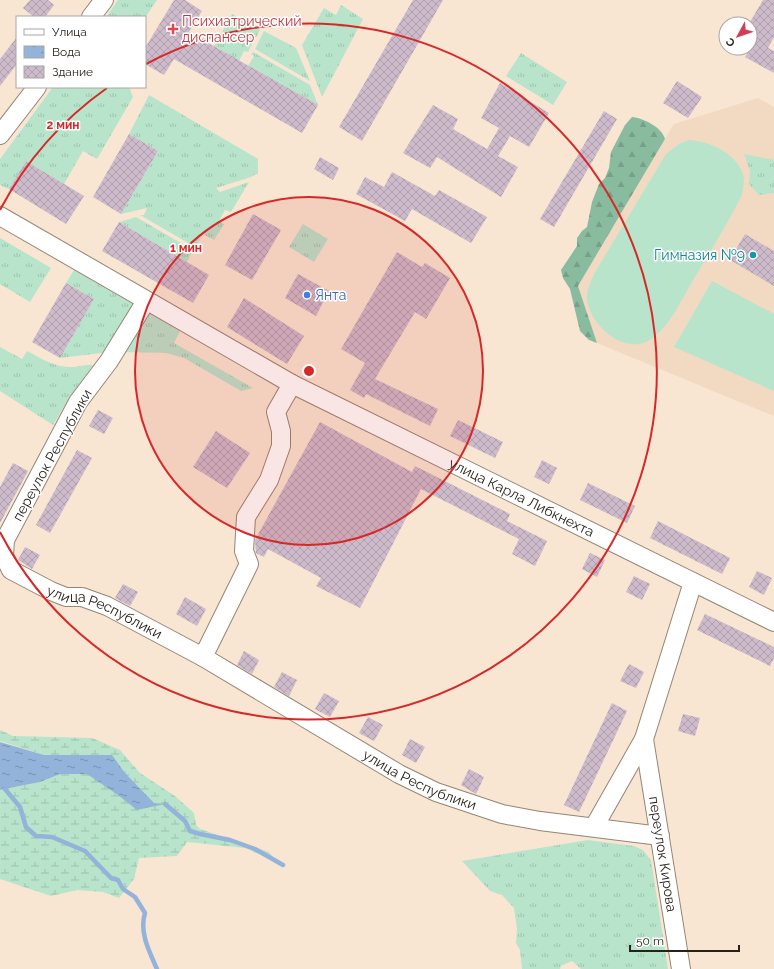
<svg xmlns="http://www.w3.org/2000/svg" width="774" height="969" font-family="Raleway,sans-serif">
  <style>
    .built { fill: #f1dac1 }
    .grass { fill: url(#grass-tufts) }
    .forest { fill: url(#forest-firs) }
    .wetland { fill: url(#wetland-marsh) }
    .pitch { fill: #b8e4cb }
    .water { fill: url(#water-ripples) }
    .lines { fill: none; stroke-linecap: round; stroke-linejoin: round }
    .stream { stroke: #94b3da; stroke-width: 4.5 }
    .building { fill: url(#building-cross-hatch) }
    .minor-casing { stroke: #958574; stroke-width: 20 }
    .minor { stroke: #fff; stroke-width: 18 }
    .ring { fill: none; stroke: #d62828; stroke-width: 2 }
    .health-dot { fill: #e0444e; stroke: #fff; stroke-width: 1.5 }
    .culture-dot { fill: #0f9aa8; stroke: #fff; stroke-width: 1.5 }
    .shop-dot { fill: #3f7fe0; stroke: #fff; stroke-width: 1.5 }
    .labels { text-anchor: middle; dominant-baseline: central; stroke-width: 3; stroke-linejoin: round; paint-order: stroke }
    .health-label { font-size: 14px; fill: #be3a42; stroke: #fff; text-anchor: start }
    .culture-label { font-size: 14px; fill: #0d838f; stroke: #fff; text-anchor: end }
    .shop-label { font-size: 14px; fill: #366cbe; stroke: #fff; text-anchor: start }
    .street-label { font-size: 14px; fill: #27211a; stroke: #fff }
    .centre { fill: #d62828; stroke: #fff; stroke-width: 2 }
    .ring-label { font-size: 12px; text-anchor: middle; font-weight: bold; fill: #d62828; stroke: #fff; stroke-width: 3; stroke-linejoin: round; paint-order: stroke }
  </style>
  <defs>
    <pattern id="grass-tufts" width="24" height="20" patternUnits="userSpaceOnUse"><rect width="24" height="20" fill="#b8e4cb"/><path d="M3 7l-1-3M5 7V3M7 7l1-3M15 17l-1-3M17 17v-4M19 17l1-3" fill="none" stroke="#9ec3ae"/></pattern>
    <pattern id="forest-firs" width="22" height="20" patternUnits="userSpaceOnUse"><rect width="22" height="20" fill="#89bb9f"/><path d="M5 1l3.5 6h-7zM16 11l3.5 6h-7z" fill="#76a088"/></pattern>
    <pattern id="wetland-marsh" width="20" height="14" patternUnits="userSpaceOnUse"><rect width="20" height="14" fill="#b8e4cb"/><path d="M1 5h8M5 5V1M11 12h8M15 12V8" fill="none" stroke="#9ec3ae"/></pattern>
    <pattern id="water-ripples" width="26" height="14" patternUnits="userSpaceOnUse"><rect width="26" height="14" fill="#94b3da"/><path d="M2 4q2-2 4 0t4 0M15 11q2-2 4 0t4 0" fill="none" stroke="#7991b0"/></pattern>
    <pattern id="building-cross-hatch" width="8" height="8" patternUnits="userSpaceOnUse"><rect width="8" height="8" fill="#cdbacb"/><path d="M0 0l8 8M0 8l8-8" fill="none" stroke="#b0a0ae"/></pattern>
  </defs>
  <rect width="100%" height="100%" fill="#f8e6d3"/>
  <path class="built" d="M758 98 774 107V416L597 343 578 286 674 124Z"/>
  <path class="grass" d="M118 0H157L145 18 106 17Z
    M341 5 363 19 322 97 302 45 324 8 336 15Z
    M232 14 260 30 248 52 244 51 239 61 214 46Z
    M264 31 296 48 310 81 255 49Z
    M253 52 310 85 318 105 248 66 254 56 251 54Z
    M521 53 567 82 553 105 506 76Z
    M53 87H129L133 97 97 159 83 151 64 184 26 161 9 189 0 185V159Z
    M149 95 258 159V173L251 177 216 188 220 192 249 182 231 212 225 210 219 221 224 224 214 240 203 234 195 247 140 215H144L147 208 121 214 158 151 129 134Z
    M744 154 774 160V193L759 195 749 184 750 171Z
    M136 217 193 250 187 262 119 222Z
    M303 224 328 239 314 262 289 247Z
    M0 238 51 268 30 302 0 284Z
    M74 270 137 306 109 352 60 358 94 299 66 283Z
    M145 310 180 331 174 343 253 388 241 391 184 358 166 353 119 352Z
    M0 347 22 359 27 351C42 359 56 368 74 367 81 367 86 364 93 365L69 398 53 425 0 391Z
    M588 840 634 846 643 850 651 860 668 969H581L572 961 561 966 560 969H522L520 950 516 943 517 929 514 908 502 895 490 891 462 861Z"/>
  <path class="forest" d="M632 117C643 118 662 127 665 139L578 286 597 343 589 340 580 331 570 289 563 278 561 270 577 246V238L582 231 587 227 592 202 599 184 605 178 609 168 611 152 625 125Z"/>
  <path class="wetland" d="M0 730 13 736 92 738 120 750 140 773 175 796 194 813 196 825 200 829 269 852 277 862 245 848 187 842 177 856 139 858 134 879 119 898 103 892 77 890 51 896 0 879V790L40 782 44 755 0 741Z"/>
  <path class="pitch" d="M689 140C709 141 736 153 743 174 745 181 743 188 742 195 727 225 709 253 692 282 681 301 671 323 654 337 628 359 591 327 587 300 586 290 591 282 594 274L666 154 679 144Z
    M712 281 774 314V391L674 347Z"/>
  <path class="water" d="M0 742 44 755H112L125 773 154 803 165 804 137 810 118 795 87 774H60L40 782 0 790Z"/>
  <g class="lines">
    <path class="stream" d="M5 789 20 807 26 827 36 836 52 837 85 851 111 878 118 880 123 889 135 897 145 913C139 932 149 951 157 969
      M165 804 185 821 190 831 200 834 230 840 255 849 283 865"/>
  </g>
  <path class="building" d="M30 0H48L54 5 45 17H34L23 8Z
    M174 0H185L202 11 189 32 318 105 302 133 174 59 164 75 145 64V48Z
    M413 0H443L362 141 339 127Z
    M763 0H774V37L768 48 774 51V73L745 57 756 38 750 35V22Z
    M17 37V64L0 86V59Z
    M677 81 702 97 688 118 663 103Z
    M500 83 549 113 529 147 510 136 498 156 518 167 501 197 437 157 430 168 403 153 433 105 458 119 453 129 487 149 499 128 481 118Z
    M604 111 617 119 554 227 540 219Z
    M129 134 158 151 121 214 93 197Z
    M320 157 339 168 333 180 314 169Z
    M26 161 84 196 66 224 9 189Z
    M392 172 435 196 439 190 487 217 471 243 412 209 405 221 356 194 365 177 384 187Z
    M253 214 281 230 252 280 225 265Z
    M119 222 209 275 193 303 102 251Z
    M745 234 774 251V286L730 260Z
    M397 252 422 267 425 263 450 278 426 319 415 312 375 379 438 409 430 426 366 394 364 398 350 390 365 363 341 349Z
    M298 274 329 291 316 316 285 298Z
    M66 283 94 299 60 358 32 342Z
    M244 298 304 336 287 364 227 327Z
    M98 410 113 418 104 434 89 426Z
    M458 420 503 442 495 458 450 436Z
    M320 422 412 472 415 466 510 514 507 521 547 541 535 566 512 554 519 539 421 489 360 608 316 586 321 578 268 549 264 557 256 553 255 540Z
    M216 431 250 453 227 488 193 467Z
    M77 450 92 458 50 533 36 525Z
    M542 460 557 468 549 484 534 477Z
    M13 463 28 471 0 523V487Z
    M588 483 635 506 627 523 580 500Z
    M658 521 730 558 722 574 650 538Z
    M25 547 40 555 32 569 18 560Z
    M590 553 605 560 597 577 582 569Z
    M757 571 772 578 764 595 749 587Z
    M634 576 650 584 642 600 626 592Z
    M123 584 138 592 130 606 115 598Z
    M185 597 206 609 197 626 176 614Z
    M705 614 774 647V658L770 666 697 630Z
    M244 651 259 660 252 674 237 665Z
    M629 664 644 672 636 688 620 681Z
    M282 672 297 680 289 696 274 687Z
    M324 693 339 701 330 717 315 709Z
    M612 703 627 711 579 812 564 805Z
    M683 714 700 718 695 736 678 731Z
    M368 717 383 725 374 741 359 733Z
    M410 739 425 747 416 763 402 755Z
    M469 769 484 777 476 794 461 785Z"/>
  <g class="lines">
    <defs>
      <g id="minor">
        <path d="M91 17 104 0"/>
        <path d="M0 135 37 87"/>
        <path id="s1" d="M0 216 292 384 774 622"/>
        <path id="s2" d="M146 301 109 361 78 402 5 540 4 556 11 570 51 591 66 597H82L107 606 203 657"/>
        <path id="s3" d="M292 384 276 412 281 431V446L269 480 246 517 244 551 249 564 203 657 399 774 436 792 502 814 540 821 660 836"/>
        <path d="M594 827 644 739"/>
        <path d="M681 969 644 739 693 582"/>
      </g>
    </defs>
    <use href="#minor" class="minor-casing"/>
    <use href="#minor" class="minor"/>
  </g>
  <circle cx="309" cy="371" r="174" fill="#d62828" fill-opacity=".12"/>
  <g class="ring">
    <circle cx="309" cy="371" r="174"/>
    <path d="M0 210A348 348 0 0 1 107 88M146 64A348 348 0 1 1 0 532"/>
  </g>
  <path class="health-dot" d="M171 23h4v4h4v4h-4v4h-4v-4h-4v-4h4z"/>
  <circle class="culture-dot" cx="753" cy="255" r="4"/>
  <circle class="shop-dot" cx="307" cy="295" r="4"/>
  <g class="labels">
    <g class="health-label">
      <text x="182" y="21">Психиатрический<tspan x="182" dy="16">диспансер</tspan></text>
    </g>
    <g class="culture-label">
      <text x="745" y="255">Гимназия №9</text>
    </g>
    <g class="shop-label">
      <text x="315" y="295">Янта</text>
    </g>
    <g class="street-label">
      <text transform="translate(52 455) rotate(-61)">переулок Республики</text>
      <text stroke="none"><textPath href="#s1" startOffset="593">улица Карла Либкнехта</textPath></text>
      <text stroke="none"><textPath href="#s2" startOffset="413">улица Республики</textPath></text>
      <text stroke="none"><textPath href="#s3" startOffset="548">улица Республики</textPath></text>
      <text transform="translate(663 854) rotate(81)">переулок Кирова</text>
    </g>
  </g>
  <circle cx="309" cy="371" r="6" class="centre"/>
  <g class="ring-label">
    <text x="63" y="129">2 мин</text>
    <text x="186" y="252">1 мин</text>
  </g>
  <rect x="16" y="16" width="130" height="72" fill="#ffffff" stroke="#a9a6a3"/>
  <rect x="24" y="29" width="20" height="6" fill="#ffffff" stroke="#a9a6a3"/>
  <text x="52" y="36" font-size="12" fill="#27211a">Улица</text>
  <rect x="24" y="46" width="20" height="12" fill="url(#water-ripples)" stroke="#a9a6a3"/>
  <text x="52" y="56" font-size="12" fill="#27211a">Вода</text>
  <rect x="24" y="66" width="20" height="12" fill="url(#building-cross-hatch)" stroke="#a9a6a3"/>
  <text x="52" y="76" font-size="12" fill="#27211a">Здание</text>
  <g transform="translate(738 36) rotate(230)"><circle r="19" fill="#ffffff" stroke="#a9a6a3"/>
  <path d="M0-3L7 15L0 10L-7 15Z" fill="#d03f57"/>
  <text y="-6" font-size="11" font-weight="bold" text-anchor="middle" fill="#27211a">С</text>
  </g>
  <path d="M630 945v6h109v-6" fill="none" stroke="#27211a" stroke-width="2"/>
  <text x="636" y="945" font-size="12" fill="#27211a" stroke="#ffffff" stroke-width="3" paint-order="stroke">50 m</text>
</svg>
